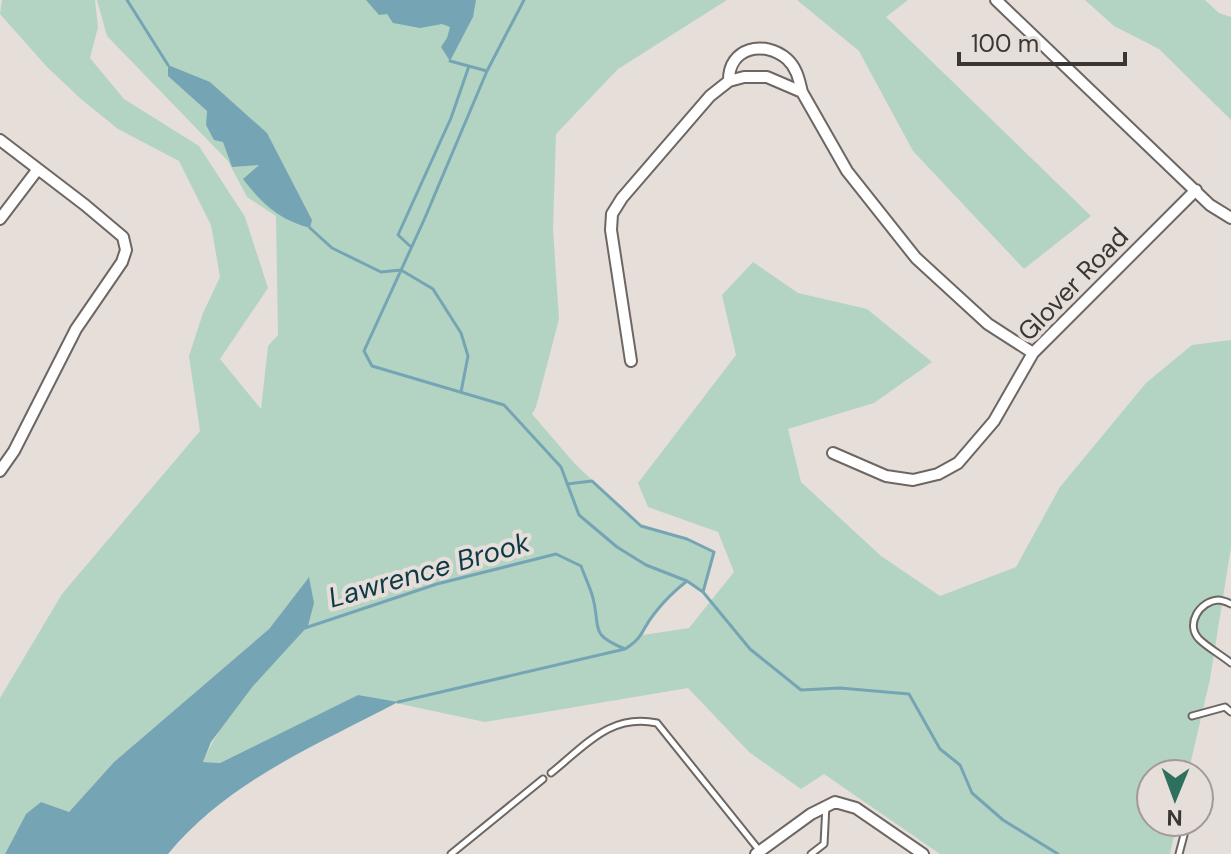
<svg xmlns="http://www.w3.org/2000/svg" width="1231" height="854" font-family="'DM Sans',sans-serif">
  <style>
    .green { fill: #b3d4c2 }
    .water { fill: #75a5b5 }
    .lines { fill: none; stroke-linecap: round; stroke-linejoin: round }
    .stream { stroke: #75a5b5; stroke-width: 3 }
    .service-casing { stroke: #6d6662; stroke-width: 9 }
    .minor-casing { stroke: #6d6662; stroke-width: 14 }
    .service { stroke: #fff; stroke-width: 5 }
    .minor { stroke: #fff; stroke-width: 10 }
    .labels { text-anchor: middle; dominant-baseline: central; stroke-width: 8; stroke-linejoin: round; paint-order: stroke }
    .street-label { font-size: 26px; fill: #393634; stroke: #e6ded9 }
    .water-label { font-size: 28px; font-style: italic; fill: #0d3a46; stroke: #e6ded9 }
  </style>
  <rect width="100%" height="100%" fill="#e6ded9"/>
  <path class="green" d="M2 0H95L98 27 90 58 124 99 199 146 245 217 268 288 220 359 261 409 268 346 278 335 276 216 247 197 228 161 107 36 97 0H727L618 69 556 134 553 229 559 319 536 407 532 414 575 464 641 526 687 539 714 552 703 592 687 581C668 595 651 613 643 635L689 628 734 572 718 532 648 507 638 483 736 355 722 295 753 262 798 293 867 309 932 362 874 403 788 429 801 482 881 556 940 596 1016 567 1060 487 1146 383 1192 345 1231 340V547L1210 679 1188 774H1151V822H1177L1170 854H940L824 774 801 789 749 752 688 688 485 722 358 695 220 763 203 762C225 709 270 667 308 626V578L269 629 114 762 69 812 26 814 5 854H0V698L62 594 200 431 189 356 203 313 220 277 211 225 179 161 118 129 81 99 47 67 0 14Z
    M797 0H908L886 17 1091 216 1024 269 913 151 859 51Z
    M1085 0H1205L1219 13 1231 17V120L1159 49 1114 26Z"/>
  <path class="water" d="M366 0H476L473 17 450 61 441 47 447 38 450 27 442 24 420 28 393 23 387 14 379 15Z
    M168 65 210 82 267 133 312 220 310 228C279 220 262 204 243 179L259 165 232 167 223 142 214 140 206 125 207 111 168 76Z
    M309 577 314 603 308 626 253 686 211 742 203 762 220 763 358 695 398 702C317 745 228 781 168 854H5L26 814 41 802 69 812 114 762 269 629Z"/>
  <g class="lines">
    <path class="stream" d="M127 0 168 65
      M524 0 487 71 424 220 364 351 372 366 504 405 561 467 579 515 617 547 646 565 687 581
      M450 61 487 71
      M310 228 332 248 381 272 401 270 433 289 461 333 468 356 461 392
      M410 246 398 235 451 118 469 66
      M567 484 592 481 641 526 687 539 714 552 703 592
      M305 628 437 584 556 554 581 566C585 577 590 587 593 598 601 630 589 634 625 649 645 636 641 630 654 614 664 601 674 591 687 581L703 592 750 649 801 690 840 688 909 694 940 749 960 765 972 793 1003 820 1058 854
      M398 702 625 649"/>
    <defs>
      <path id="service" d="M1231 604C1227 602 1222 600 1218 600 1200 601 1185 624 1199 639 1207 647 1221 655 1231 663
        M1192 716 1225 707 1231 712
        M551 773C585 746 610 713 657 723L759 850
        M451 854 543 779
        M811 854 824 844 826 805
        M1179 854 1184 835"/>
      <path id="minor" d="M996 0 1210 205 1231 218
        M729 81C728 48 764 39 787 59 797 68 799 80 802 92
        M0 140 85 205 123 237 126 250 122 262 76 329 14 451 0 471
        M0 219 38 169
        M631 361 611 230 612 214 622 198 710 96 729 81 744 77H767L802 92 847 171 916 258 988 324 1033 353
        M833 453 886 476 913 480 938 474 958 463 994 421 1033 353 1196 190
        M756 854 811 814 835 802 856 808 923 854"/>
    </defs>
    <use href="#service" class="service-casing"/>
    <use href="#minor" class="minor-casing"/>
    <use href="#service" class="service"/>
    <use href="#minor" class="minor"/>
  </g>
  <g class="labels">
    <g class="street-label">
      <text transform="translate(1073 284) rotate(-46)">Glover Road</text>
    </g>
    <g class="water-label">
      <text transform="translate(429 570) rotate(-16)">Lawrence Brook</text>
    </g>
  </g>
  <g transform="translate(1175 798) rotate(181)"><circle r="38" fill="#e6ded9" stroke="#a19b97" stroke-width="2"/>
  <path d="M0-6L14 30L0 20L-14 30Z" fill="#2e6f5e"/>
  <text y="-12" font-size="22" font-weight="bold" text-anchor="middle" fill="#393634">N</text>
  </g>
  <path d="M959 52v12h166v-12" fill="none" stroke="#393634" stroke-width="4"/>
  <text x="971" y="52" font-size="24" fill="#393634" stroke="#e6ded9" stroke-width="6" paint-order="stroke">100 m</text>
</svg>
